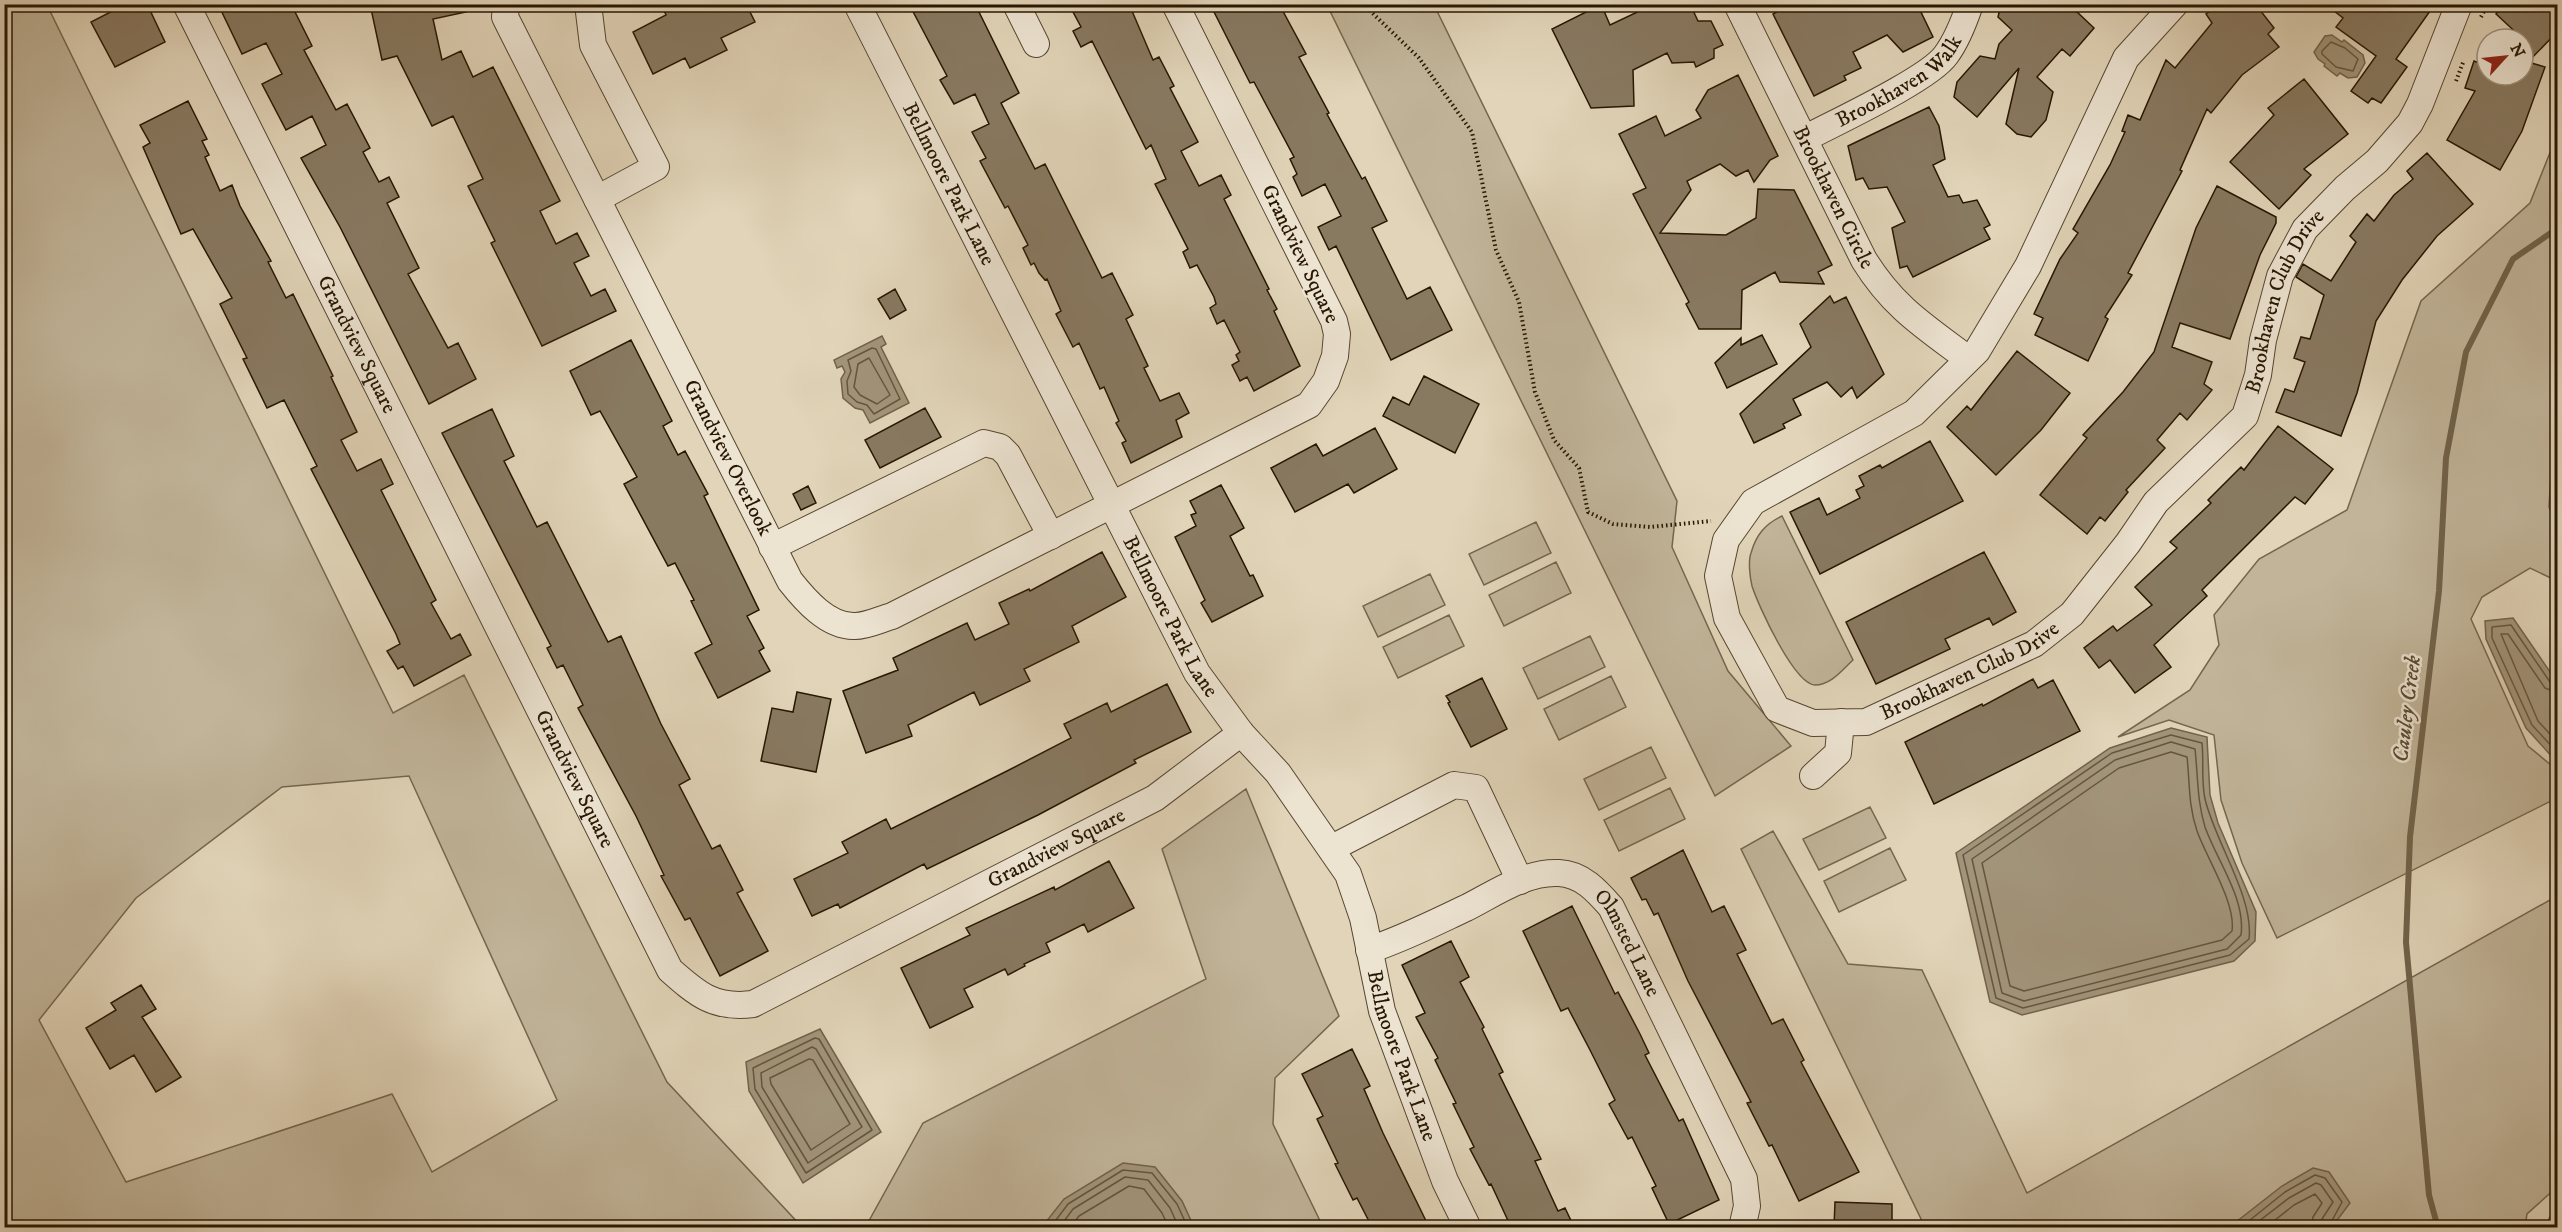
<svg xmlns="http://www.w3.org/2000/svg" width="2562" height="1232" font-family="'IM FELL DW Pica',serif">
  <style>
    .green { fill: #c1b499; stroke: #74664e; stroke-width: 1.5; fill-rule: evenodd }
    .water { fill: #a2947a; stroke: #71624a; stroke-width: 1.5 }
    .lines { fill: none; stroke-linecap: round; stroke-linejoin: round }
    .shore { stroke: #64563e; stroke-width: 1.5 }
    .stream { stroke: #71624a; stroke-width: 6 }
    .building { fill: #887961; stroke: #271702; stroke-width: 1.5 }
    .minor-casing { stroke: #564630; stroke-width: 28 }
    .path { stroke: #271702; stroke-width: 4; stroke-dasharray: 1.5 3; stroke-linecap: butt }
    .minor { stroke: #ece3d1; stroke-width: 26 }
    .labels { text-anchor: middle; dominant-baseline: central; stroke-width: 5; stroke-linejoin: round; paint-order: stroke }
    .street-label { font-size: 21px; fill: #271702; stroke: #ece3d1 }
    .water-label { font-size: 22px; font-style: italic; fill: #584932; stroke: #ece3d1 }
  </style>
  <rect width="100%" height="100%" fill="#e1d4b8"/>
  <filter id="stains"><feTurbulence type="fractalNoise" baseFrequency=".00333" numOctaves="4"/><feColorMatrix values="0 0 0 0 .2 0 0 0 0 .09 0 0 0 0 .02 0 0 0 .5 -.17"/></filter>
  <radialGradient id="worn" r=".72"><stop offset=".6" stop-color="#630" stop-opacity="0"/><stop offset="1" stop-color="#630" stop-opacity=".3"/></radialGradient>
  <path class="green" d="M47 5 393 713 464 675 667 1082 802 1227H5L4 5ZM409 776 557 1100 432 1172 392 1094 126 1182 39 1020 136 898 282 787Z
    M1327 5H1434L1677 501 1672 547 1728 671 1791 746 1715 796Z
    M2557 135 2558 400 2555 407 2549 507 2557 527V581L2530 568 2482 597 2471 619 2528 746 2557 770V798L2277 938 2242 863 2221 800 2214 735 2169 720 2118 737 2190 690 2219 645 2214 615 2259 559 2347 510 2421 301 2530 203Z
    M1782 516 1853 660C1842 670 1831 685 1815 685 1794 684 1758 605 1752 586 1750 578 1748 561 1751 553 1756 535 1765 524 1782 516Z
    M1536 522 1551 553 1484 585 1469 554Z
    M1556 562 1571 593 1504 626 1489 595Z
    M1430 574 1445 605 1378 637 1363 606Z
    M1449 615 1464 646 1398 678 1383 647Z
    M1590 636 1605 667 1538 699 1523 668Z
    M1611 676 1626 707 1559 740 1544 709Z
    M1651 747 1666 778 1599 810 1584 779Z
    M1670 788 1685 819 1619 851 1604 820Z
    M1246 789 1339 1016 1275 1078 1273 1124 1323 1227 865 1228 923 1123 1206 979 1162 849Z
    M1870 807 1886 838 1819 870 1803 839Z
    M1773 831 1848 964 1922 970 2027 1193 2557 896V1187L2527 1214 2525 1227H1925L1741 849Z
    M1890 848 1906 880 1839 912 1824 881Z"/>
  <path class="water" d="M2332 35 2342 42 2344 40 2363 55 2365 63 2357 77 2348 78 2340 73 2337 76 2324 66 2325 64 2318 59 2314 52 2325 36Z
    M882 336 886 344 881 347 909 403 870 423 863 410 855 408 843 398 841 379 845 372 842 366 837 368 834 360Z
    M2513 618 2557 682V759H2554L2526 728 2486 639 2485 621Z
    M2171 728 2207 737 2210 795 2218 823 2256 912 2255 941 2234 961 2022 1015 1990 1002 1956 853 2110 748Z
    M820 1029 881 1132 803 1183 749 1091 746 1062Z
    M1123 1163 1155 1167 1182 1201 1194 1227H1042L1064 1199Z
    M2313 1168 2329 1172 2350 1203 2332 1227H2233L2236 1222 2282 1186Z
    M2557 1200V1227H2546L2555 1203Z"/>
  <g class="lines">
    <path class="shore" d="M2331 42 2345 48 2358 59 2353 71 2336 67 2322 54V51Z
      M872 348 876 349 900 399 874 414 867 405 857 402 848 394 847 381 851 371 848 360Z
      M869 358 890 395 877 404 860 395 854 387 858 364Z
      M2558 685 2550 682 2511 625 2492 627V638L2532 725 2558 753
      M2558 693 2545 688 2508 634H2501L2538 721 2558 743
      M2171 735 2202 743C2204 761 2201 781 2205 799 2215 842 2254 897 2249 939L2230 955 2023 1008 1996 998 1963 855 2112 753Z
      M2171 742 2195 749C2198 776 2197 801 2205 827 2217 861 2246 899 2241 935L2227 949 2024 1001 2002 993 1972 859 2115 760Z
      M2171 752 2187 757C2190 783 2188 804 2197 831 2207 859 2236 903 2232 931L2222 940 2024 991 2010 986 1982 863 2119 768Z
      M815 1038 819 1039 872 1130 806 1173 755 1089 753 1068Z
      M812 1047 816 1049 862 1127 808 1163 762 1087 761 1073Z
      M809 1059 813 1060 850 1124 811 1150 771 1084 770 1078Z
      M1050 1228 1068 1204 1123 1170 1152 1173 1177 1204 1188 1228
      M1059 1228 1073 1209 1125 1177 1148 1180 1170 1208 1179 1228
      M1070 1228 1079 1216 1129 1186 1144 1189 1162 1213 1169 1228
      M2240 1228 2285 1192 2315 1175 2325 1178 2342 1202 2328 1228
      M2250 1228 2289 1198 2316 1183 2321 1185 2333 1202 2322 1219 2320 1228
      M2265 1228 2294 1205 2315 1194 2322 1203 2313 1217 2311 1228"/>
    <path class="stream" d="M2438 1228 2429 1195 2406 942 2410 837 2439 591 2446 458 2466 352 2513 259 2558 228"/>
  </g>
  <path class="building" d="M126 4H147L165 42 115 67 91 22Z
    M218 4H291L312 46 304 50 336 110 347 104 370 148 363 152 379 182 389 177 399 197 387 203 419 268 408 274 448 348 458 343 476 379 429 404 340 227 301 158 326 145 312 116 286 130 262 84 282 74 266 43 242 54Z
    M370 4H465L466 12 433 19 442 60 461 51 473 77 493 67 560 201 540 211 556 244 577 233 589 256 574 263 591 296 605 289 616 311 542 346 491 243 495 241 468 186 483 179 453 116 432 126 397 56 382 60Z
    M661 4H704L707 10 718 4H746L755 22 721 38 727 50 690 68 685 58 653 74 633 32 666 15Z
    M909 4H975L1019 93 1001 103 1035 169 1045 164 1102 278 1112 273 1133 315 1126 319 1148 366 1144 368 1160 401 1179 393 1189 413 1176 420 1182 437 1131 463 1122 443 1126 441 1116 423 1119 421 1104 387 1100 389 1079 343 1073 347 1056 314 1061 311 1047 279 1045 280 1039 273 1034 263 1031 265 1023 248 1028 245 1008 206 1005 208 980 161 986 158 972 132 989 124 975 94 954 104 940 80 947 76Z
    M1082 4H1129L1153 60 1159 57 1174 86 1170 88 1198 142 1181 151 1199 186 1221 175 1231 195 1224 199 1269 289 1267 290 1277 309 1274 311 1300 366 1254 391 1247 377 1240 381 1232 365 1239 361 1236 355 1240 352 1224 320 1217 324 1210 308 1216 304 1214 297 1197 265 1190 268 1183 252 1188 249 1155 184 1166 179 1151 145 1146 149 1092 41 1081 47 1073 31 1081 27 1072 10Z
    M1210 4H1279L1306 54 1299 57 1329 113 1327 114 1362 179 1365 177 1387 221 1372 228 1407 299 1430 287 1452 330 1391 360 1336 246 1329 250 1318 227 1341 216 1325 184 1302 196 1293 177 1297 174 1290 159 1294 157 1254 82 1250 83Z
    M1646 4H1690L1698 21H1711L1723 45 1714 49V58L1696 67 1694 62 1672 63 1667 53 1633 70 1634 106 1591 108 1552 29 1588 11H1604L1610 25 1646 8Z
    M1791 4H1917L1933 37 1903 52 1887 35 1853 52 1861 68 1844 76 1846 80 1814 96 1773 14Z
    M2001 4H2056L2060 8 2077 12 2094 28 2070 56 2062 49 2037 77 2053 92 2046 120 2031 137 2017 134 2006 124 2019 68 1977 117 1954 97 1957 82 1980 56 1995 59 1999 44 2012 30 1998 17Z
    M2325 4H2435L2396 59 2407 67 2381 103 2372 98 2368 103 2351 91 2376 56 2336 27 2343 18Z
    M2504 4H2552L2558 9V31L2528 62 2545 67 2522 131 2500 170 2447 140 2475 91 2465 88 2474 61 2487 66V75H2523V39L2496 14Z
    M2219 5H2256L2274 28 2268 34 2279 47 2242 75 2211 113 2207 109 2180 170 2182 171 2128 273 2132 275 2105 317 2108 319 2088 361 2035 335 2043 318 2034 314 2060 259 2078 233 2073 229 2110 165 2125 132 2122 131 2128 115 2140 120 2166 60 2175 68 2212 23 2206 14Z
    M1738 75 1778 156 1770 160 1754 182 1748 170 1736 176 1720 164 1687 181 1691 190 1660 233 1726 235 1756 218 1758 189 1794 190 1832 265 1818 272 1824 284 1780 282 1775 272 1742 290 1741 329H1699L1686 304 1689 302 1633 194 1646 188 1619 134 1656 116 1665 136 1701 118 1696 110 1708 90Z
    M2304 79 2348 134 2304 169 2311 175 2279 209 2230 162 2274 115 2268 108Z
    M188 101 207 139 202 141 209 155 205 157 220 191 232 185 240 206 271 261 268 262 286 298 293 294 333 376 331 377 357 432 341 440 357 471 381 459 393 484 381 490 436 600 431 603 451 639 460 634 471 655 414 686 403 666 398 669 387 651 400 644 396 634 311 469 317 466 284 400 267 408 243 359 247 358 220 304 232 298 193 229 181 234 143 147 150 143 140 125Z
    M1929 107 1939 126 1945 159 1933 165 1948 197 1959 195 1963 203 1977 200 1990 225 1984 228 1990 239 1913 277 1907 266 1900 268 1892 228 1905 222 1887 187 1869 189 1863 178 1856 180 1848 146Z
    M2427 153 2473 204 2437 236 2402 280 2376 321 2357 393 2341 436 2276 412 2285 389 2294 392 2305 362 2294 358 2301 337 2310 339 2324 295 2296 277 2303 264 2331 281 2356 242 2350 236 2367 214 2374 221 2394 195 2413 179 2407 171Z
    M2217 186 2276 217V223L2260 255 2230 339 2180 323 2172 347 2212 362 2204 384 2212 390 2187 420 2180 413 2157 440 2165 448 2126 490 2128 492 2105 521 2100 517 2087 534 2040 495 2087 438 2083 435 2123 392 2154 352 2196 228Z
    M895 289 906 310 890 319 878 299Z
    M1830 296 1834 303 1846 297 1884 374 1857 398 1852 387 1841 397 1827 382 1793 399 1801 415 1783 424 1785 428 1754 443 1740 414 1811 347 1800 324Z
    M1762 335 1777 364 1727 388 1715 363 1741 338V345Z
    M631 340 672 421 663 426 678 455 685 451 708 494 704 496 759 610 747 616 764 648 759 651 770 671 718 698 695 653 712 644 691 601 694 600 675 563 668 566 624 484 637 477 600 411 591 415 570 371Z
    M2017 351 2070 393 2041 430 1996 475 1947 427 1967 406 1971 410Z
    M1424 376 1479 404 1455 453 1383 416 1393 397 1409 405Z
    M925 408 941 437 880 468 865 440Z
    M492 409 514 456 504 461 537 527 547 522 608 642 621 636 661 724 690 779 679 785 712 849 720 845 743 890 737 893 768 951 720 976 690 918 685 920 661 876 664 875 636 816 578 708 583 705 563 665 557 668 547 648 551 646 442 433Z
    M2278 426 2333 469 2305 504 2295 497 2202 590 2207 596 2154 645 2171 667 2135 693 2110 660 2099 668 2084 648 2113 626 2117 631 2152 605 2135 587 2177 548 2170 542 2211 503 2208 500 2241 467 2244 470Z
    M1375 428 1397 469 1354 493 1348 484 1295 512 1271 468 1316 444 1323 456Z
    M1930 441 1963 501 1820 574 1790 512 1819 498 1827 515 1860 498 1856 490 1864 486 1859 476 1880 465 1882 468Z
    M1221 485 1244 528 1230 536 1250 576 1253 575 1263 596 1212 622 1201 603 1205 600 1175 537 1196 526 1191 515 1196 513 1190 501Z
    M808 486 816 503 801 510 793 494Z
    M1102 552 1126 597 1072 626 1079 642 1024 669 1030 681 980 705 974 692 908 725 912 736 866 753 843 691 898 670 893 658 967 623 975 640 1009 624 999 603 1029 589 1030 591Z
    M1984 552 2016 612 1993 625 1989 618 1945 639 1950 649 1876 684 1846 622Z
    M1482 678 1507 729 1471 747 1448 703 1450 702 1446 696Z
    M2033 679 2038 688 2053 680 2080 731 1934 804 1905 742 1982 704 1983 706Z
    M1167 684 1191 732 1134 760 1136 763 1038 815 927 869 924 864 840 908 838 904 812 916 794 879 848 853 842 842 886 819 891 829 1005 772 1071 738 1064 724 1107 703 1111 712Z
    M797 692 831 699 816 772 761 761 772 708 793 712Z
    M1683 850 1712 912 1724 906 1746 950 1737 954 1772 1024 1783 1019 1804 1060 1801 1062 1859 1172 1799 1201 1772 1145 1769 1146 1747 1103 1751 1102 1688 981 1658 913 1654 915 1646 899 1642 900 1631 878Z
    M1109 861 1134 908 1088 932 1084 924 1046 943 1050 952 1024 964 1025 966 1008 975 1005 969 964 989 973 1007 930 1028 901 968 970 935 966 928 1054 887 1055 890Z
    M1572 906 1615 994 1618 992 1640 1034 1649 1053 1645 1055 1679 1121 1683 1119 1719 1200 1669 1224 1652 1188 1656 1186 1632 1137 1628 1139 1609 1104 1615 1100 1590 1050 1568 1008 1561 1011 1523 931Z
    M1451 941 1469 977 1460 982 1484 1027 1482 1029 1503 1072 1499 1074 1541 1159 1535 1161 1558 1211 1565 1208 1574 1227H1511L1491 1184 1489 1185 1470 1149 1474 1147 1453 1104 1456 1103 1435 1060 1438 1058 1416 1017 1425 1013 1402 965Z
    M141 985 156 1009 142 1017 181 1077 156 1092 134 1055 110 1069 86 1028 116 1010 111 1003Z
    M1352 1049 1370 1086 1364 1089 1383 1133 1429 1227H1372L1357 1198 1353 1200 1335 1164 1338 1163 1317 1119 1323 1116 1302 1074Z
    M1835 1202 1892 1204V1227H1834Z"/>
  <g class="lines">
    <defs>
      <g id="minor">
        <path id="s1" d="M186 4 670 970C697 994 714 1009 753 1004L1155 798 1241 733"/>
        <path id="s2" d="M506 4 505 17 790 581C805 600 828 627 855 626 867 626 881 619 892 616L1309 405 1326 381 1335 356 1337 334 1334 321 1175 4"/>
        <path d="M588 4 593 45 656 167 597 199"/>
        <path id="s3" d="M857 4 1197 673 1241 733 1278 773 1348 874 1363 918 1382 1011 1445 1181 1468 1228"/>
        <path d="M1016 4 1036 44"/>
        <path id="s4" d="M1737 4 1864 260C1894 308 1924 326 1968 359"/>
        <path id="s5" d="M2175 4 2126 58 2028 266 1977 351 1914 413 1753 502 1726 540 1718 576 1727 618 1777 709 1813 723 1866 722 2034 644 2072 614 2128 543 2156 502 2245 416 2258 375 2263 340 2280 276 2305 229 2345 188 2377 161 2410 123 2420 104 2459 4"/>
        <path id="s6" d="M1806 138C1836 122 1929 79 1946 55 1957 40 1964 22 1970 4"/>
        <path d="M772 547 984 443 1000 447 1008 455 1051 536"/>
        <path d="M1813 776 1838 753 1841 722"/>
        <path d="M1332 848 1454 785 1476 788 1520 881"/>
        <path id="s7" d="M1369 950C1403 939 1434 923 1466 908 1494 894 1526 871 1559 873 1582 874 1597 891 1611 907L1744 1179 1747 1206 1742 1228"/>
      </g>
    </defs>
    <use href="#minor" class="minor-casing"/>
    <path class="path" d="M1363 4 1419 58 1472 132 1496 250 1519 302 1535 392 1554 440 1579 468 1588 512 1613 524 1650 527 1711 521
      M2481 17 2488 4
      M2456 81 2464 60"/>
    <use href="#minor" class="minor"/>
  </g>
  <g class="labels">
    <g class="street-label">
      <text stroke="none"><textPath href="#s6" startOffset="110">Brookhaven Walk</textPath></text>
      <text stroke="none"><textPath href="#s3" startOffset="202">Bellmoore Park Lane</textPath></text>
      <text stroke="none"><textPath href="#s4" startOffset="216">Brookhaven Circle</textPath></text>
      <text transform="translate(1300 254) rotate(64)">Grandview Square</text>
      <text stroke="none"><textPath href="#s5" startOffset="1616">Brookhaven Club Drive</textPath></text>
      <text stroke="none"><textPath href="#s1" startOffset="381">Grandview Square</textPath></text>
      <text stroke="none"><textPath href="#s2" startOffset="507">Grandview Overlook</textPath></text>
      <text stroke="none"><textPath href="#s3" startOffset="688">Bellmoore Park Lane</textPath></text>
      <text stroke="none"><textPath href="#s5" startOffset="1112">Brookhaven Club Drive</textPath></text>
      <text stroke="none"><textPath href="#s1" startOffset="867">Grandview Square</textPath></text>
      <text stroke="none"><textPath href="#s1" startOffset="1515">Grandview Square</textPath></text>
      <text stroke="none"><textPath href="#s7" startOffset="310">Olmsted Lane</textPath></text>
      <text stroke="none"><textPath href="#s3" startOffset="1192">Bellmoore Park Lane</textPath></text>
    </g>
    <g class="water-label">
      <text transform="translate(2407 709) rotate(-83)">Cauley Creek</text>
    </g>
  </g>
  <rect width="2562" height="1232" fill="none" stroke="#e1d4b8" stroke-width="24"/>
  <rect x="6" y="6" width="2550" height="1220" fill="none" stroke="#271702" stroke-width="3"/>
  <rect x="12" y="12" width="2538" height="1208" fill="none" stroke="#271702" stroke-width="1.5"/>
  <g transform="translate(2505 57) rotate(63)"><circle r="28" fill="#ece3d1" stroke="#9d917e" stroke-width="1.5"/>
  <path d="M0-4.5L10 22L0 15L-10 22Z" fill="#8f2418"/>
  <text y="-9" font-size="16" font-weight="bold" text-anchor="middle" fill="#271702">N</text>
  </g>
  <rect width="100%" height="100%" filter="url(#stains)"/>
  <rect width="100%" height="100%" fill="url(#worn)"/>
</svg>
